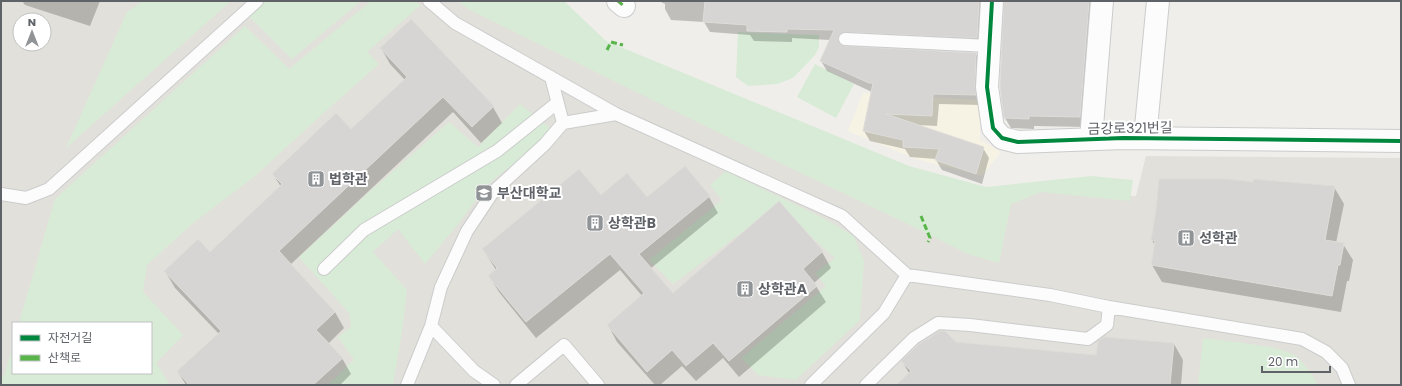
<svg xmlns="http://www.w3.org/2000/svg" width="1402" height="386" font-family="Poppins,'Noto Sans KR',sans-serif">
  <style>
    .commercial { fill: #f7f3e4 }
    .education { fill: #e2e0da; fill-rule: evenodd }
    .green { fill: #d8ebd6 }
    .shadow { fill: #0003 }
    .building { fill: #d6d5d3; stroke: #deddd9 }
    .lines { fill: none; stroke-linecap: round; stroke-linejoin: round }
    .service-casing { stroke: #cbcccc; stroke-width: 14 }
    .minor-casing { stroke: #cbcccc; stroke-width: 24 }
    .service { stroke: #fdfcfc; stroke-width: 12 }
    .minor { stroke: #fdfcfc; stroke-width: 22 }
    .quiet { stroke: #58b549; stroke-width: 3; stroke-dasharray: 6 3; stroke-linecap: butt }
    .cycleway-casing { stroke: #fff; stroke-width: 6 }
    .cycleway { stroke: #00873e; stroke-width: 4 }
    .labels { text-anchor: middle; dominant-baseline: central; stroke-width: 4; stroke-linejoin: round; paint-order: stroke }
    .street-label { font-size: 14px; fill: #5f6368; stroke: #fff }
    .poi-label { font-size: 14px; font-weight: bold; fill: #5f6368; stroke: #fff; text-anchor: start }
  </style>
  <rect width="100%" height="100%" fill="#efeeea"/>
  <path class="commercial" d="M863 93 980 100V140L1001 152 982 176 916 159 848 131Z"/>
  <path class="education" d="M1 1H553L604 46 911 177 998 201 1040 189 1136 196 1146 156 1401 158V385H1ZM20 20H44V44H20ZM13 323H151V373H13Z"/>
  <path class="green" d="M143 1H231L66 148 127 12Z
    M266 1H361L292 59 249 16Z
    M371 1H414L421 5 367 52 379 64 328 109 255 176 192 224 147 265 143 292 183 335 156 363 170 385H1V378L4 376 13 345V373H151V323H19L55 199 245 26 289 69Z
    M458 1H564L606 41 909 166 986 187 1091 176 1133 180 1130 201 1041 192 1011 204 999 263 968 254 908 224 780 163 468 9Z
    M738 32 819 35V47L815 55 793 78 777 84 748 86 736 77Z
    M815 64 854 84 836 118 797 97Z
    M520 104 554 131 486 186 459 223 425 264 398 229 373 252 407 290 402 332 393 385H328L354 360 338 337 351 327 349 313 299 257 367 194 449 122 478 147Z
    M726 171 823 218 854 236 864 261 860 320 796 380 758 375 741 358 826 286 815 273 835 258 777 206 673 284 649 260 722 200 710 185Z
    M1203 338C1223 341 1280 345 1295 356 1305 363 1312 375 1318 385H1198Z"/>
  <path class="shadow" d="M22 1H100L90 26 25 5Z
    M659 1H991L983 48 847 43 843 47 976 54 982 64 981 105 939 104 937 126 917 125 983 148 989 158 982 184 942 170 936 160V159L910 157 905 149 870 141 864 131 872 92 827 71 821 61 830 40 792 38V42L754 41 750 35 710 32 704 22 671 20 665 9V4Z
    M1005 1H1099L1086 127 1034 126V129L1011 128 1005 118Z
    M381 48 493 107 502 123 481 143 453 112 290 265 335 312 344 328 328 344 342 358 351 374 340 385H186L178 372 219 334 175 288 165 271 210 253 281 187 273 174 351 130 405 80 390 64Z
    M685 168 709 197 718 213 650 269 673 295 822 252 831 268 814 283 826 302 739 377 723 358 696 381 682 366 660 385H655L617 342 608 325 642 296 620 270 536 338 499 292 489 276 496 270 483 249 601 197 647 199Z
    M1254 184 1334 187 1344 204 1336 243 1343 244 1353 260 1349 281H1347L1341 312 1162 282 1152 265 1155 246 1152 240Z
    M955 343 1097 356 1174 344 1183 360 1181 385H897L909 373 902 361Z"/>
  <path class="building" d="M705 1H979L977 38 845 32 839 35 838 39 841 45 845 46 976 53 975 86 976 95 933 94 932 116 886 114 984 147 976 174 935 160 939 149 903 147V140L863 131 873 83H869L820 61 834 30 787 29V32L747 31V25L703 22Z
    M1004 1H1089L1080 117 1029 116V119L1004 118 1000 86Z
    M411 19 494 106 472 127 443 97 279 251 335 312 316 330 343 358 313 385H189L177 371 221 331 164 271 198 239 210 252 282 184 272 174 336 113 351 129 407 77 380 48Z
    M685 166 710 196 639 254 673 293 779 201 823 251 803 269 817 286 729 361 713 343 686 366 672 350 647 372 607 325 644 293 610 254 526 322 488 276 497 268 482 249 579 169 601 195 627 173 647 197Z
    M1159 179H1227L1253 182V179L1335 186 1325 240 1344 243 1340 265H1338L1332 296 1151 265 1155 241 1151 240 1156 210Z
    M940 331H945L956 342 1096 355 1098 341 1104 337 1174 343 1170 385H896L911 371 901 361 919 344Z"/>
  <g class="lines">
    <defs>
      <path id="service" d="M429 1 455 23 616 114 842 216 907 275 1050 295 1109 307 1302 339 1326 352 1342 368 1349 385
        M845 39 989 46
        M563 123 616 114
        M1 194 26 198 49 189 257 1
        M324 269 364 230 497 151 557 103
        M407 385 431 326
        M494 385 474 371 431 326 441 287 467 231 493 192 545 144 563 123 551 77
        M516 385 564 345 598 385
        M811 385 884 313 907 275
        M866 385 914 338 938 323 970 325 1088 339 1107 325 1109 307"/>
      <path id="minor" d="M618 1 624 6
        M992 1 987 87 993 128 1002 138 1018 142 1123 138 1401 141
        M1145 138 1158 1
        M1091 139 1102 1"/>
    </defs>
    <use href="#service" class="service-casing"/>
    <use href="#minor" class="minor-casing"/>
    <use href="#service" class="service"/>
    <use href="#minor" class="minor"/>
    <path class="quiet" d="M618 1 624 6
      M607 50 611 42 623 45
      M921 216 930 238 928 242"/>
    <defs>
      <path id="cycleway" d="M992 1 987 87 993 128 1002 138 1018 142 1123 138 1401 141"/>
    </defs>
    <use href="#cycleway" class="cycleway-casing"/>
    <use href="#cycleway" class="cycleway"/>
  </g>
  <defs>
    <symbol id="building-square" viewBox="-11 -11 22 22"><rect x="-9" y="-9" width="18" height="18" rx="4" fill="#919496" stroke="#fff"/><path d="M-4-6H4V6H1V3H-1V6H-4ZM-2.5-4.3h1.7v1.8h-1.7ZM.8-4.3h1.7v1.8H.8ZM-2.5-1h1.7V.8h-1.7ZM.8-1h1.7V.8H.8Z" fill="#fff"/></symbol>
    <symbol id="university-square" viewBox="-11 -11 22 22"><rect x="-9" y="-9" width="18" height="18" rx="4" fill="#919496" stroke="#fff"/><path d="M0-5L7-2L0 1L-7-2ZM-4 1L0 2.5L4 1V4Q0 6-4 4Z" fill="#fff"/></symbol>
  </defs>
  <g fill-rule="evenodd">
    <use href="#building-square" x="306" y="169" width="20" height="20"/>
    <use href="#university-square" x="474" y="183" width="20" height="20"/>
    <use href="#building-square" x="585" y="213" width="20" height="20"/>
    <use href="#building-square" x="1176" y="228" width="20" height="20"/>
    <use href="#building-square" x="735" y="279" width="20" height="20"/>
  </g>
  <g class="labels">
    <g class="street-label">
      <text transform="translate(1130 128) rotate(-1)">금강로321번길</text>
    </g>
    <g class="poi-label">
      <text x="329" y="179">법학관</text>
      <text x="497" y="193">부산대학교</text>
      <text x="608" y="223">상학관B</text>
      <text x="1199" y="238">성학관</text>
      <text x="758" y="289">상학관A</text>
    </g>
  </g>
  <rect width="1402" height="386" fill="none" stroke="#5f6368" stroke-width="4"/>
  <rect x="12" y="322" width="140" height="52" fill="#ffffff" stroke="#bfc1c3"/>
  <rect x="20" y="335" width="20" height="6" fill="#00873e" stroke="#bfc1c3"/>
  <text x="48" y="342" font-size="12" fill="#5f6368">자전거길</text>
  <rect x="20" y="355" width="20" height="6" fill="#58b549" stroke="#bfc1c3"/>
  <text x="48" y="362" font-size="12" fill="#5f6368">산책로</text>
  <g transform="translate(32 32)"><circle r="19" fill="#ffffff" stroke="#bfc1c3"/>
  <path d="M0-3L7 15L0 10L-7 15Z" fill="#919496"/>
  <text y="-6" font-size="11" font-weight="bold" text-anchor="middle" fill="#5f6368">N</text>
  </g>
  <path d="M1262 366v6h68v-6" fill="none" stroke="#5f6368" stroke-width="2"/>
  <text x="1268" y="366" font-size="12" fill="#5f6368" stroke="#ffffff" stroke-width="3" paint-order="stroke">20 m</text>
</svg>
